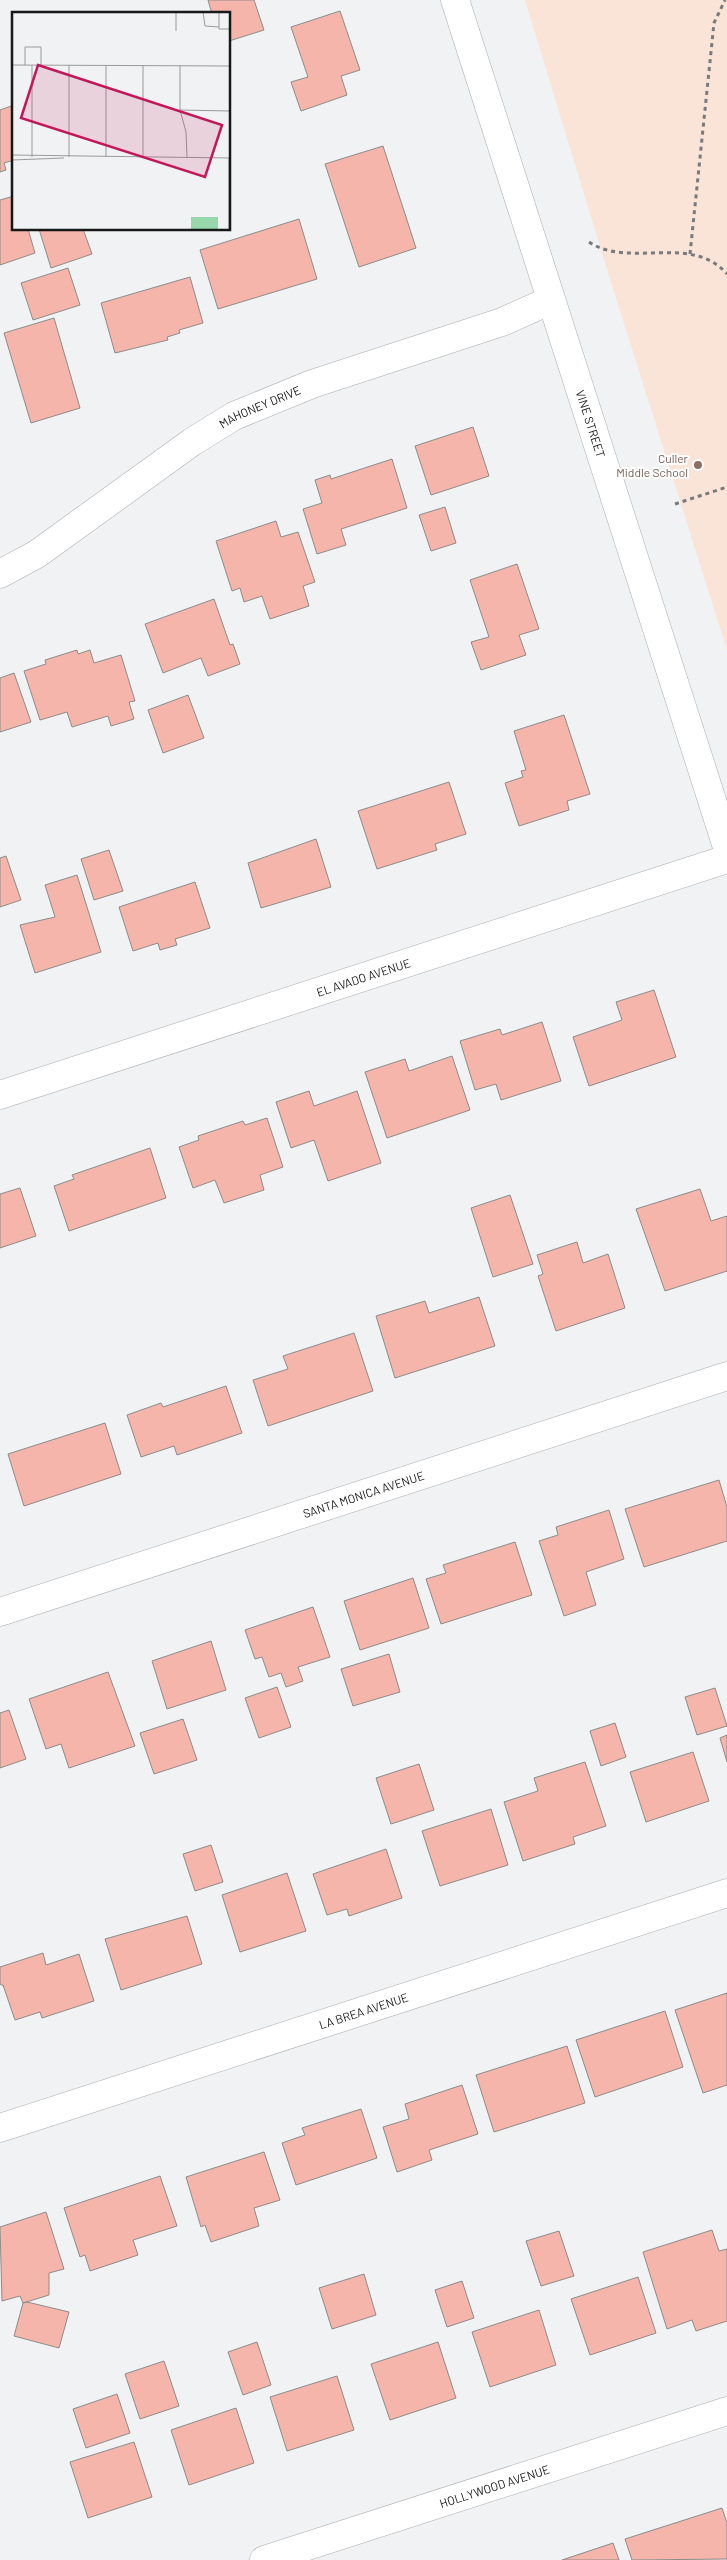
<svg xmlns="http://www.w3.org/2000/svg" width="727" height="2560" font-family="Barlow,sans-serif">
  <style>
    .education { fill: #fae3d7 }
    .building { fill: #f6b5aa; stroke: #8d8b8a }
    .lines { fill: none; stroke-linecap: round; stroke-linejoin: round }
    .minor-casing { stroke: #abacae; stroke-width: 29 }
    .secondary-casing { stroke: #abacae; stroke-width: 29 }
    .path { stroke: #797a7b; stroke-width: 3; stroke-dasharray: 4 4; stroke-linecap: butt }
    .minor { stroke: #fff; stroke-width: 28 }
    .secondary { stroke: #fff; stroke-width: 28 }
    .education-dot { fill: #8d6e63; stroke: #fff; stroke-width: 2 }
    .labels { text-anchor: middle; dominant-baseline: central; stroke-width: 4; stroke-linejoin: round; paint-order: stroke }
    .street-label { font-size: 12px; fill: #171818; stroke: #fff }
    .education-label { font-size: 12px; fill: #785e54; stroke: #fff; text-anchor: end }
    .inset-road { fill: none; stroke: #9a9b9b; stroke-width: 1 }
    .view { fill: #c2185b; fill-opacity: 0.15; stroke: #c2185b; stroke-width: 2.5 }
    .inset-edge { fill: none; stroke: #171818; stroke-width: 2.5 }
  </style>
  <rect width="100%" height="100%" fill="#f1f2f3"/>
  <path class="education" d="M525 0H727V650L610 279Z"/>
  <path class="building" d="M208 0H254L264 30 229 41V14H212Z
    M340 11 360 70 341 76 347 95 301 111 291 82 308 77 291 27Z
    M14 105V160L4 163 6 170 0 172V110Z
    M383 146 416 248 359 267 325 164Z
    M14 196V229H28L35 253 0 265V200Z
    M299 219 317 279 218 309 200 250Z
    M39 229H83L92 254 51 268Z
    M68 268 80 305 33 320 21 283Z
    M190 277 203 323 179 330 180 333 167 337 168 340 115 353 101 303Z
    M54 318 80 408 31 423 4 333Z
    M473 427 489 476 431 495 415 446Z
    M392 459 407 508 341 529 346 545 317 554 303 509 322 503 315 480 330 475 331 479Z
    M445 507 456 543 431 551 419 515Z
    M276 521 281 537 298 532 315 582 303 586 309 606 270 619 262 596 244 602 240 588 232 591 216 541Z
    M517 564 539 629 519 635 526 655 481 670 471 642 489 637 470 580Z
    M214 599 230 645 233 644 240 664 208 676 201 658 163 673 145 624Z
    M77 650 78 654 90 650 94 663 121 655 135 701 129 702 134 719 111 726 108 716 72 727 67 712 40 720 24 671 46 664 45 660Z
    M14 673 31 722 0 732V678Z
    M188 695 204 738 163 753 148 710Z
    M564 715 590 794 567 801 569 810 519 826 505 783 523 777 521 771 526 770 514 731Z
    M449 782 466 834 435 844 437 850 377 869 358 811Z
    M316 839 331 887 261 908 248 863Z
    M109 850 123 891 94 900 81 859Z
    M6 856 21 900 0 907V858Z
    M77 875 101 952 35 973 20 925 55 917 45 885Z
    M195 882 210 928 175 939 177 945 160 950 158 943 133 951 119 907Z
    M654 990 676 1057 589 1086 573 1037 622 1020 616 1002Z
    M542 1022 561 1081 501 1100 496 1084 475 1090 460 1041 500 1029 502 1035Z
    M452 1056 470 1110 387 1138 365 1072 405 1059 409 1071Z
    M309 1091 314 1106 357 1091 381 1163 328 1181 314 1140 291 1148 276 1102Z
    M267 1118 283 1167 260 1175 264 1190 224 1203 215 1180 193 1188 179 1147 199 1140 198 1136 243 1121 245 1125Z
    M150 1148 166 1198 69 1231 54 1186 74 1179 72 1175Z
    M20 1188 36 1236 0 1248V1194Z
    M700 1189 711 1221 727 1216V1271L665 1291 636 1209Z
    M510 1195 533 1264 493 1277 471 1208Z
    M577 1242 583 1263 608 1254 625 1308 556 1331 538 1276 543 1274 537 1255Z
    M479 1297 495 1346 395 1378 376 1316 425 1301 429 1313Z
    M354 1333 373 1391 268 1426 253 1380 288 1369 283 1356Z
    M226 1386 242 1433 177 1455 174 1446 141 1457 127 1415 161 1403 163 1407Z
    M105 1423 121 1474 24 1506 8 1454Z
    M719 1480 727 1507V1541L644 1567 625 1509Z
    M609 1510 624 1559 586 1572 596 1605 564 1616 539 1541 558 1535 556 1527Z
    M515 1542 532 1595 441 1624 426 1579 446 1573 443 1565Z
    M413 1578 429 1628 360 1650 344 1601Z
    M313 1607 330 1657 298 1667 303 1681 286 1687 281 1673 269 1677 262 1657 255 1659 245 1630Z
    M211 1641 226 1690 167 1709 152 1661Z
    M389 1654 400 1692 353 1706 341 1669Z
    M108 1672 135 1746 69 1768 61 1744 46 1749 29 1699Z
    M277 1687 291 1727 259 1738 245 1698Z
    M715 1688 727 1726 697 1735 685 1697Z
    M9 1710 26 1759 0 1768V1713Z
    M183 1719 197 1760 154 1774 140 1733Z
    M615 1723 626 1757 601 1766 590 1731Z
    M727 1735V1762L720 1738Z
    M693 1752 709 1801 646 1822 630 1772Z
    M585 1762 606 1826 573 1837 575 1844 523 1861 504 1802 538 1791 534 1778Z
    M419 1764 434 1810 391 1824 376 1778Z
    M491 1809 508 1865 440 1886 422 1831Z
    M211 1845 223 1882 195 1891 183 1854Z
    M386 1849 402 1898 349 1916 347 1909 327 1915 313 1874Z
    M287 1873 306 1931 240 1952 222 1895Z
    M187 1916 202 1964 121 1990 105 1939Z
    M43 1953 46 1965 79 1954 94 2001 42 2018 40 2012 15 2020 3 1985H1L0 1983V1967Z
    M727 1993V2085L703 2093 675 2010Z
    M665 2011 683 2067 595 2097 576 2040Z
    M567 2046 585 2103 494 2132 476 2075Z
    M462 2085 478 2134 429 2150 432 2160 397 2172 383 2127 409 2119 405 2104Z
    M361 2109 377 2158 296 2185 282 2143 305 2135 302 2128Z
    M264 2152 280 2200 254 2208 259 2226 211 2242 205 2225 201 2227 186 2177Z
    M160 2176 177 2226 133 2240 138 2255 90 2271 85 2255 80 2257 64 2208Z
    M46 2212 64 2269 49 2273V2295L23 2303 20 2296 2 2301 0 2227Z
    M712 2230 719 2251 727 2249V2321L696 2331 692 2320 667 2329 643 2252Z
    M559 2231 574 2276 541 2286 526 2241Z
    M364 2274 376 2315 332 2329 319 2288Z
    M638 2277 656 2333 590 2355 571 2299Z
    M462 2281 474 2318 447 2327 435 2290Z
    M27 2302 69 2312 59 2348 14 2336 23 2303Z
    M539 2310 556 2365 490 2387 472 2332Z
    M257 2342 271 2385 243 2395 228 2352Z
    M438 2342 456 2398 390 2420 371 2364Z
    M164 2361 179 2406 140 2419 125 2374Z
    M337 2376 354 2430 287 2451 270 2397Z
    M117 2394 130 2433 86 2448 73 2409Z
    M236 2408 254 2463 189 2485 171 2430Z
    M134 2442 152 2497 88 2518 70 2462Z
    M722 2508 727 2523V2559L632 2560 625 2539Z
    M613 2543 619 2560H562Z"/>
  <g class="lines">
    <defs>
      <g id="minor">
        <path id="s1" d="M0 574 37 554 192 442 234 416 312 384 502 322 551 300"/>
        <path id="s2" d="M0 1095 727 859"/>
        <path id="s3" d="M0 1612 727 1376"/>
        <path id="s4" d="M0 2128 727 1893"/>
        <path id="s5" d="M264 2560 727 2411"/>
      </g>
      <g id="secondary">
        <path id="s6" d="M455 0 727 847"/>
      </g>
    </defs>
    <use href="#minor" class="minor-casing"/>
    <use href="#secondary" class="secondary-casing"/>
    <path class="path" d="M589 242C629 269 691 233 727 274
      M690 254 714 23 725 0
      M675 504 727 487"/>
    <use href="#minor" class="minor"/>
    <use href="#secondary" class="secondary"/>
  </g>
  <circle class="education-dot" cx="698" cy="465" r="5"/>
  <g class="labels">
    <g class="street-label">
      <text stroke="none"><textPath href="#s1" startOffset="310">MAHONEY DRIVE</textPath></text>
      <text stroke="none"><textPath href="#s6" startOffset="445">VINE STREET</textPath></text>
      <text stroke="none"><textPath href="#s2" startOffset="382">EL AVADO AVENUE</textPath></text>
      <text stroke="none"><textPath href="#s3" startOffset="382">SANTA MONICA AVENUE</textPath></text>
      <text stroke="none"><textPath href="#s4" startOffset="382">LA BREA AVENUE</textPath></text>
      <text stroke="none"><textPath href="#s5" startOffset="242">HOLLYWOOD AVENUE</textPath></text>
    </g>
    <g class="education-label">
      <text x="688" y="458">Culler<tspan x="688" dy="14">Middle School</tspan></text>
    </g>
  </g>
  <g transform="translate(12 12)">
    <rect width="218" height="218" fill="#f1f2f3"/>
    <path d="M179 205H206V217H179Z" fill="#98d6ac"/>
    <path class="inset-road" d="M164 0V19M191 0 193 14 207 15M207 0V17H218M0 53 218 54M13 53V35H29V53M94 53V145M168 53V98L174 120 175 146M168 98 218 99M0 143 218 146M20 145V53M57 145V53M131 145V53M0 148 52 146M217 217V146"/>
    <path class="view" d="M26 53 210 113 193 165 9 106Z"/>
    <rect width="218" height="218" class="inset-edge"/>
  </g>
</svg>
